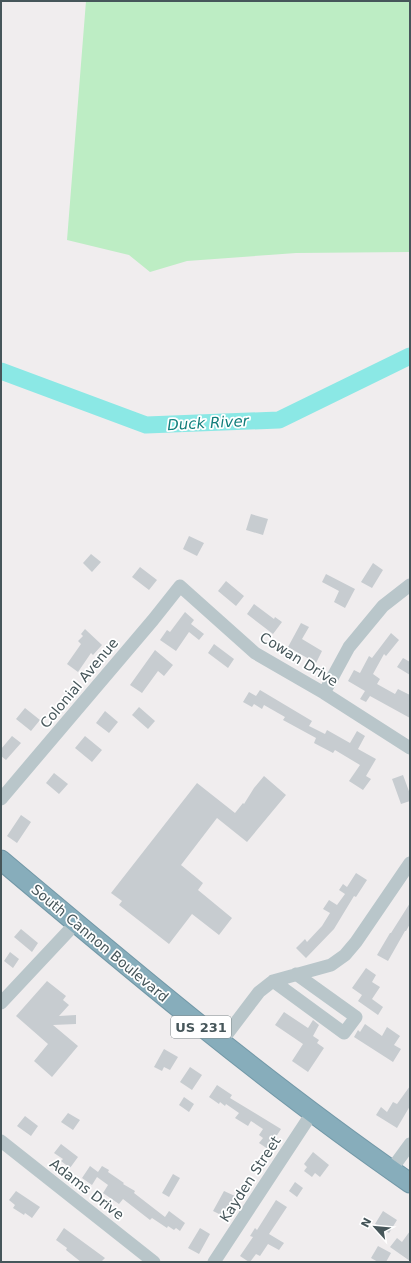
<svg xmlns="http://www.w3.org/2000/svg" width="411" height="1263" font-family="'DejaVu Sans',sans-serif">
  <style>
    .green { fill: #bdedc4 }
    .lines { fill: none; stroke-linecap: round; stroke-linejoin: round }
    .river { stroke: #8be8e5; stroke-width: 17 }
    .building { fill: #c7ccd0 }
    .highway-casing { stroke: #7298a7; stroke-width: 21 }
    .minor { stroke: #b9c6ca; stroke-width: 13 }
    .highway { stroke: #87adbb; stroke-width: 19 }
    .labels { text-anchor: middle; dominant-baseline: central; stroke-width: 3.5; stroke-linejoin: round; paint-order: stroke }
    .shield { fill: #fff; stroke: #7e898c; stroke-width: 1 }
    .shield-label { font-size: 13px; font-weight: bold; fill: #46565a }
    .street-label { font-size: 14px; fill: #46565a; stroke: #fff }
    .water-label { font-size: 15px; font-style: italic; fill: #117e7b; stroke: #fff }
  </style>
  <rect width="100%" height="100%" fill="#f0edee"/>
  <path class="green" d="M86 1H410V252L296 253 187 261 150 272 129 255 67 240Z"/>
  <g class="lines">
    <path class="river" d="M1 371 146 425 279 420 410 356"/>
  </g>
  <path class="building" d="M251 514 268 519 263 535 246 530Z
    M189 536 204 543 197 556 183 549Z
    M91 554 101 562 92 572 83 563Z
    M373 563 383 570 372 588 361 582Z
    M140 567 157 580 149 590 132 577Z
    M326 574 355 589 345 608 334 602 339 591 322 582Z
    M226 581 244 596 236 606 218 591Z
    M254 604 274 619 275 617 282 622 273 634 247 614Z
    M185 612 194 620 191 624 204 634 199 640 189 632 176 651 160 640 167 630 170 632Z
    M301 623 309 627 302 639 322 651 316 663 288 647Z
    M85 629 102 645 93 655 91 653 78 672 67 664 81 644 78 641 83 636 81 634Z
    M391 633 399 640 386 656 384 654 373 674 380 679 377 684 395 694 398 689 410 695V718L370 696 366 702 360 699 365 691 348 681 354 670 360 673 369 656 372 658Z
    M214 644 234 659 228 668 208 653Z
    M155 650 173 665 164 676 158 671 142 693 130 685Z
    M403 658 410 662V675L397 667Z
    M260 690 312 721 309 726 325 734 327 730 350 743 357 731 365 736 358 749 376 759 366 776 371 779 363 790 349 781 360 765 335 750 333 753 314 743 316 738 283 720 285 717 264 705 262 709 254 704 252 707 243 702 249 692 256 696Z
    M139 707 155 721 148 729 132 715Z
    M25 708 40 720 31 731 16 719Z
    M105 711 118 722 109 733 96 723Z
    M12 736 21 743 6 760 1 756V749Z
    M85 736 102 750 92 762 75 748Z
    M54 773 68 784 59 794 46 783Z
    M403 775 410 794V801L401 804 392 779Z
    M264 776 286 795 247 842 217 818 181 865 203 883 198 890 232 918 219 935 192 914 169 944 119 905 122 901 111 893 197 783 235 813 243 803 244 804 254 788Z
    M21 815 31 822 17 843 7 836Z
    M356 873 367 880 356 897 354 896 334 929 306 958 296 948 305 939 307 942 322 926 330 913 323 909 329 900 337 905 345 894 339 890 343 884 347 887Z
    M410 903V924L406 931H405L388 961 377 955 390 933H391Z
    M21 929 38 943 32 952 14 937Z
    M10 952 19 959 13 968 4 961Z
    M366 968 376 975 372 982 380 987 372 999 383 1007 378 1015 358 1001 362 995 352 988Z
    M47 981 66 996 63 1000 69 1005 59 1016 76 1015V1024L53 1025 78 1046 52 1077 34 1061 48 1044 16 1016Z
    M284 1012 308 1028 313 1020 319 1025 313 1036 319 1040 317 1043 324 1048 308 1072 292 1061 303 1044 275 1025Z
    M365 1024 382 1036 387 1027 400 1036 394 1045 401 1049 393 1062 354 1037 358 1030 360 1032Z
    M164 1049 178 1057 170 1070 164 1067 162 1071 154 1067Z
    M190 1067 202 1075 192 1090 180 1082Z
    M217 1085 232 1095 230 1098 281 1129 268 1149 259 1143 263 1138 259 1135 263 1129 251 1121 248 1126 235 1118 239 1113 226 1104 225 1106 220 1102 219 1104 209 1097Z
    M410 1086V1106L397 1128 376 1115 381 1107 387 1112 393 1102 397 1104Z
    M184 1097 194 1104 189 1112 179 1105Z
    M68 1113 80 1120 73 1130 61 1122Z
    M25 1116 38 1126 31 1136 17 1126Z
    M61 1144 78 1157 70 1168 61 1161 63 1159 54 1153Z
    M313 1152 329 1165 320 1177 315 1173 312 1177 304 1171 307 1167 304 1164Z
    M90 1166 98 1172 102 1166 109 1170 108 1172 124 1183 123 1184 135 1191 134 1193 165 1217 169 1211 185 1223 180 1231 176 1228 174 1230 168 1226 167 1228 152 1218 150 1220 123 1199 119 1204 103 1193 108 1185 97 1177 92 1185 82 1178Z
    M173 1174 180 1178 169 1197 162 1193Z
    M295 1182 303 1188 297 1197 289 1191Z
    M16 1191 40 1207 32 1218 25 1213 24 1215 13 1208 15 1205 9 1200Z
    M224 1191 235 1196 223 1216 213 1211Z
    M276 1200 287 1207 269 1234 284 1243 279 1250 268 1244 260 1256 256 1254 250 1262H249L240 1256 253 1237 250 1236 255 1228 257 1230Z
    M383 1211 397 1220 389 1233 375 1224Z
    M64 1228 105 1258 101 1262H81L66 1250 67 1248 56 1240Z
    M200 1228 210 1234 199 1254 188 1248Z
    M410 1231V1261L390 1247 397 1238 402 1242Z
    M378 1246 391 1253 386 1262H378L371 1258Z"/>
  <g class="lines">
    <defs>
      <path id="highway" d="M1 860C134 972 267 1084 410 1183"/>
    </defs>
    <use href="#highway" class="highway-casing"/>
    <path class="minor" d="M324 693 349 647 383 606 410 585
      M1 799 153 620 180 586 255 653 324 693 410 748
      M273 981 344 1033 356 1017 296 974
      M1 1003 76 923
      M221 1042 259 992 273 981 331 965 345 955 356 942 410 863
      M1 1141 154 1262
      M391 1170 410 1144
      M214 1262 312 1113"/>
    <use href="#highway" class="highway"/>
  </g>
  <g class="labels">
    <rect class="shield" x="171" y="1016" width="60" height="22" rx="3"/>
    <g class="shield-label">
      <text x="201" y="1027">US 231</text>
    </g>
    <g class="street-label">
      <text transform="translate(299 659) rotate(32)">Cowan Drive</text>
      <text transform="translate(79 683) rotate(-50)">Colonial Avenue</text>
      <text transform="translate(100 943) rotate(40)">South Cannon Boulevard</text>
      <text transform="translate(250 1179) rotate(-57)">Kayden Street</text>
      <text transform="translate(87 1189) rotate(38)">Adams Drive</text>
    </g>
    <g class="water-label">
      <text transform="translate(208 423) rotate(-3)">Duck River</text>
    </g>
  </g>
  <rect width="411" height="1263" fill="none" stroke="#46565a" stroke-width="4"/>
  <g transform="translate(375 1227) rotate(297)" stroke="#ffffff" stroke-width="3" paint-order="stroke">
  <path d="M0-3L7 15L0 10L-7 15Z" fill="#46565a"/>
  <text y="-6" font-size="11" font-weight="bold" text-anchor="middle" fill="#46565a">N</text>
  </g>
</svg>
